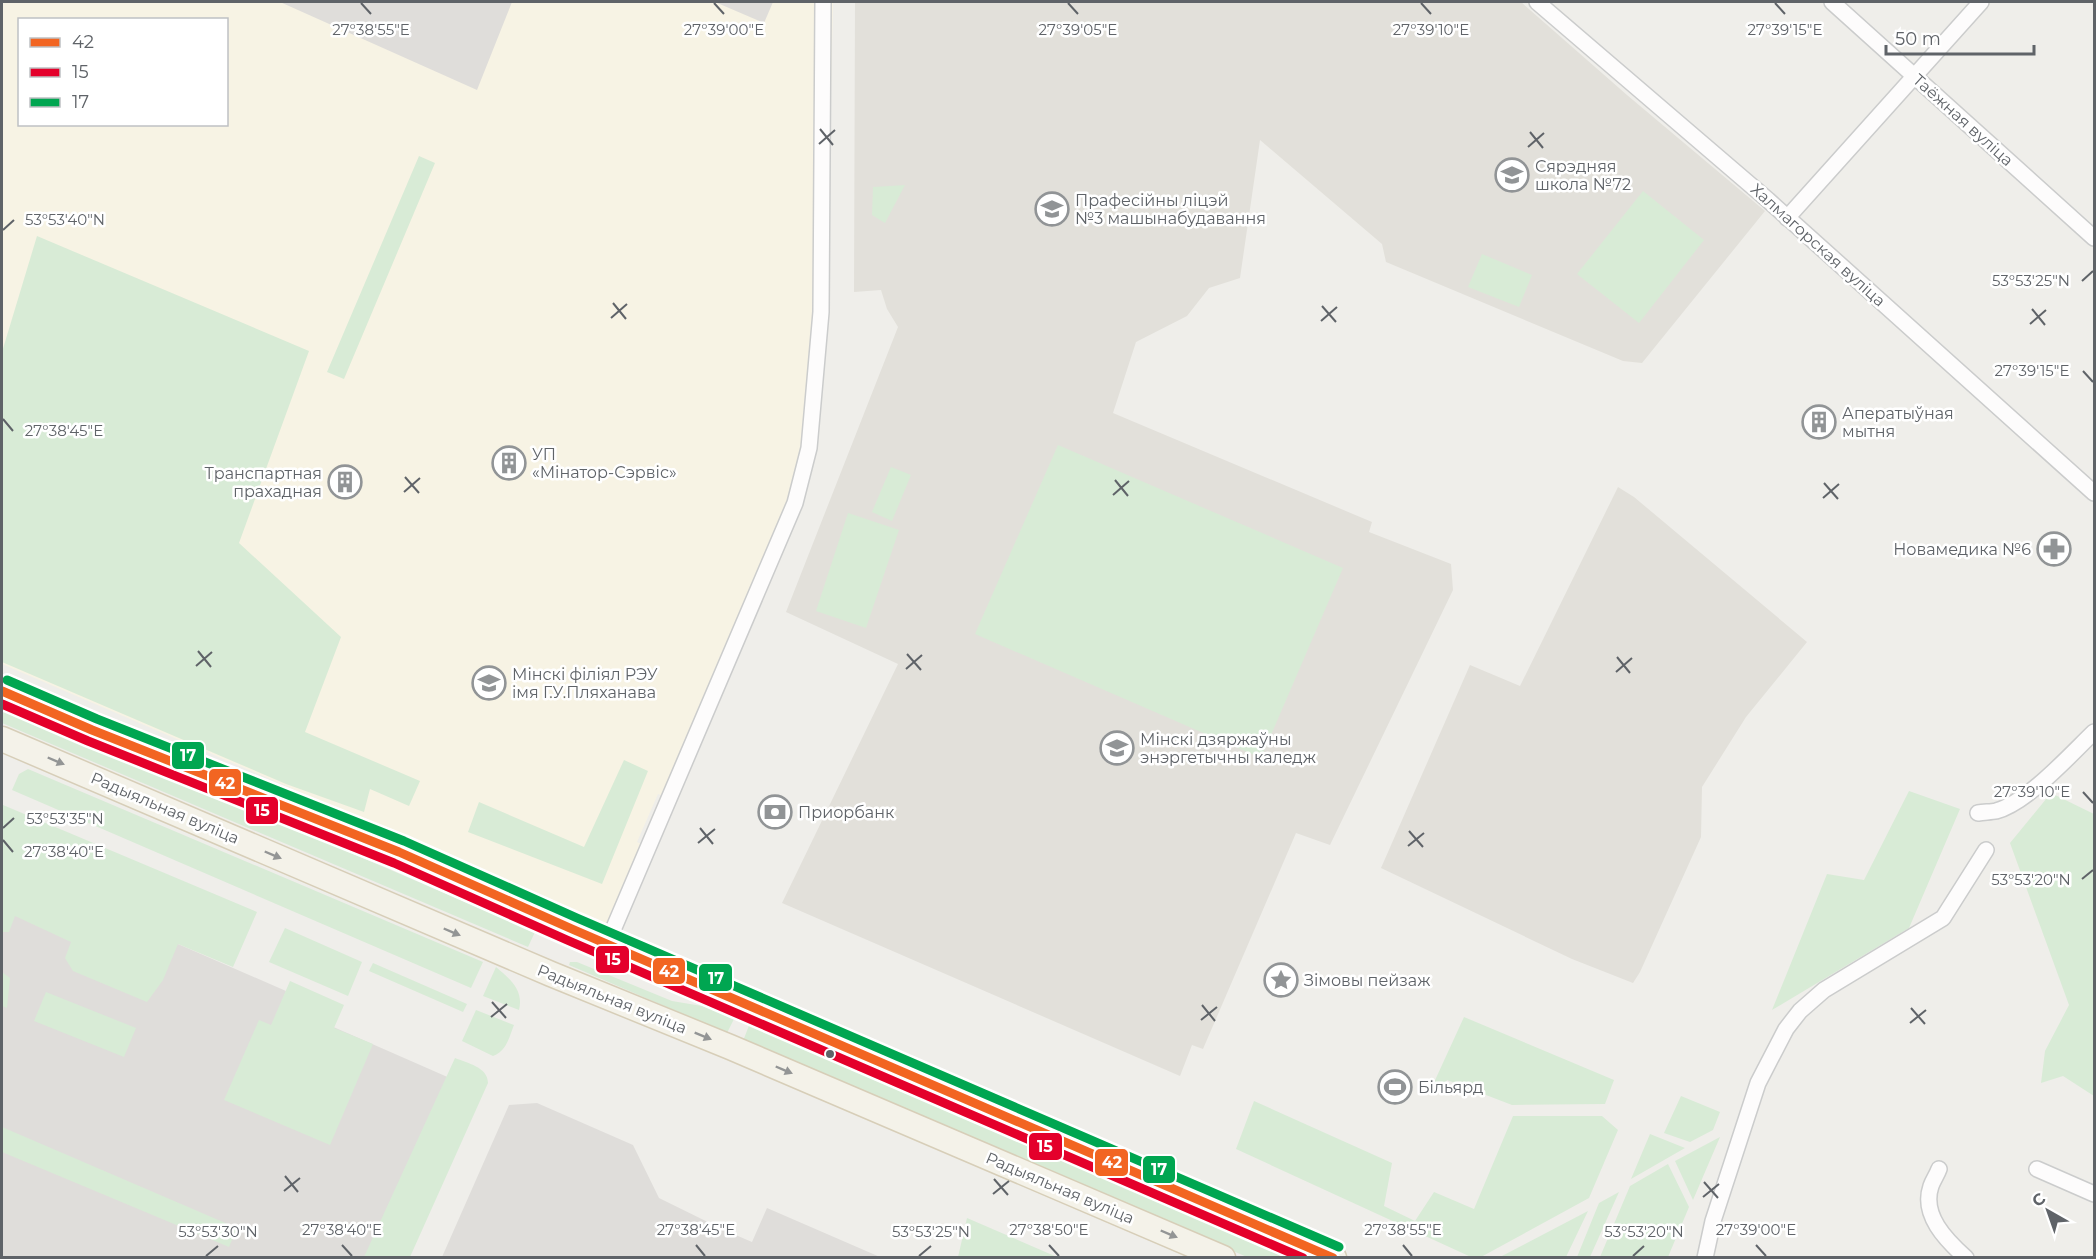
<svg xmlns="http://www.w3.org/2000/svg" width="2096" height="1259" font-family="Montserrat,sans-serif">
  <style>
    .commercial { fill: #f7f3e4; fill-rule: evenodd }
    .industrial { fill: #dfddda }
    .education { fill: #e2e0da }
    .green { fill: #d8ebd6 }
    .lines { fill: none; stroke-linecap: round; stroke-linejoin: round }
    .street-casing { stroke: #cbcccc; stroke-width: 18 }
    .primary-casing { stroke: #d7ceb8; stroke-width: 27 }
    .street { stroke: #fdfcfc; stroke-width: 15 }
    .primary { stroke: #f4f2e9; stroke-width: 24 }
    .bus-1-casing { stroke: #fff; stroke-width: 14 }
    .bus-2-casing { stroke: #fff; stroke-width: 14 }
    .bus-3-casing { stroke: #fff; stroke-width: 14 }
    .bus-1 { stroke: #f26522; stroke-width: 9 }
    .bus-2 { stroke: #e4002b; stroke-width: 9 }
    .bus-3 { stroke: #00a651; stroke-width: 9 }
    .oneway { fill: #939595 }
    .ticks { fill: none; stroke: #5f6368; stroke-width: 2 }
    .bus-dot { fill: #5f6368; stroke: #fff; stroke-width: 2 }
    .labels { text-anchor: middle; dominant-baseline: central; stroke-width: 5; stroke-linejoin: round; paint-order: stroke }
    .street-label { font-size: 16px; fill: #5f6368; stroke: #fff }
    .poi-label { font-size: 16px; fill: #5f6368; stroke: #fff; text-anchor: start }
    .ticks-label { font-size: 15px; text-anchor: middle; fill: #5f6368; stroke: #fff; stroke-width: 5; stroke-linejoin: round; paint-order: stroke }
    .line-badge { stroke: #fff; stroke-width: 2 }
    .badge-label { font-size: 16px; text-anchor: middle; font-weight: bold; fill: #fff }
  </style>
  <rect width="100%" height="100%" fill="#efeeea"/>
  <path class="commercial" d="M2 2H833L828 227 803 480 672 799 658 794 637 842 649 848 610 925 2 664ZM20 20H226V124H20Z"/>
  <path class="industrial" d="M280 2H512L477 90Z
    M715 2H773L764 23Z
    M2 884 178 944 286 991 281 1004 468 1086 393 1257H2Z
    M537 1103 633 1145 659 1198 724 1230 752 1242 767 1208 880 1257H442L509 1105Z"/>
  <path class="education" d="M855 2H1521L1627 95 1765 211 1642 363 1623 361 1386 262 1382 244 1260 140 1240 278 1209 288 1187 316 1136 342 1113 413 1372 522 1369 532 1451 564 1453 590 1330 845 1296 833 1203 1049 1192 1045 1180 1076 782 903 898 664 786 612 898 327 887 309 881 290 854 292Z
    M1618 487 1634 497 1807 642 1746 717 1702 787 1701 837 1640 972 1633 983 1572 959 1381 868 1470 665 1520 686Z"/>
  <path class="green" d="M419 156 435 163 344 379 327 372Z
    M905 185 885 223 872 215 873 187Z
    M1643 191 1704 240 1639 323 1577 274Z
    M37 236 309 351 239 543 341 637 305 732 420 781 409 806 370 789 364 812 286 784 2 662V352Z
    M1482 254 1532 275 1519 307 1468 287Z
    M1058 445 1343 568 1261 758 975 634Z
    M891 467 911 475 892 521 872 512Z
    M848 513 899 530 866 628 816 611Z
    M2 703 535 932 528 947 2 723Z
    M624 760 648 771 602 884 468 832 479 802 584 847Z
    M28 769 483 962 471 988 12 790 19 774Z
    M1909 791 1960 809 1909 928 1772 1010 1827 874 1864 880Z
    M2051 793 2094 814V1096L2063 1076 2041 1083 2045 1051 2069 1005 2010 843Z
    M3 805 257 912 233 967 178 944 163 980 147 1002 73 971 65 958 71 942 15 916 9 932H2V808Z
    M285 928 362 962 348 996 269 962Z
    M570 962H577L672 1001 708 1007 735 1017 727 1033 569 965Z
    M373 963 467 1004 463 1012 369 971Z
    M496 967C510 979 524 990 519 1010L483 996Z
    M2 972 10 978 7 1008 2 1006Z
    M290 981 344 1005 334 1028 373 1044 330 1145 224 1100 259 1020 271 1025Z
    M46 992 136 1028 124 1057 34 1021Z
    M476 1010 514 1025C509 1037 507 1051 493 1056L462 1041Z
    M1464 1017 1614 1080 1605 1104 1512 1105 1447 1080 1442 1092 1431 1089Z
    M750 1023 1292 1257H1247L743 1041Z
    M455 1058C467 1063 488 1067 488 1083L410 1257H364Z
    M1681 1096 1720 1112 1713 1130 1690 1142 1664 1133Z
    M1254 1101 1392 1163 1384 1206 1415 1221 1434 1192 1474 1209 1513 1116H1602L1618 1130 1589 1198 1481 1257H1471L1236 1149Z
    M2 1127 237 1228 229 1247 2 1152Z
    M1650 1134 1685 1148 1631 1179Z
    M1720 1137 1693 1200 1675 1161Z
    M1668 1164 1689 1207 1668 1257H1600L1630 1186Z
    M1619 1192 1590 1257H1577L1599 1203Z
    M1588 1211 1566 1257H1500Z
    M967 1218 1057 1257H958Z"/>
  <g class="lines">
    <defs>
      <path id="street" d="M1537 2 1768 200 2094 493
        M1832 2 2094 238
        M1787 218 1981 2
        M1978 813C1984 812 1991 812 1996 811 2027 803 2071 754 2094 732
        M607 944 795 503 809 448 821 312 823 2
        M1939 1169C1937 1175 1933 1180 1931 1186 1921 1215 1946 1240 1966 1258
        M2037 1169 2094 1194
        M1705 1258 1713 1221 1758 1083 1786 1029 1800 1011 1824 990 1943 918 1986 850"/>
      <path id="primary" d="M2 691 92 730 399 852 572 929 1334 1258
        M2 739 551 974 730 1047 1223 1258"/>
    </defs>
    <use href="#street" class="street-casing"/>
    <use href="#primary" class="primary-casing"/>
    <use href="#street" class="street"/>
    <use href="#primary" class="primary"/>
    <defs>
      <path id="bus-1" d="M2 691 92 730 399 852 572 929 1333 1258"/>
      <path id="bus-2" d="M2 704 88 741 394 863 567 940 1303 1258"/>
      <path id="bus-3" d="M7 680 97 719 404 841 577 918 1339 1247"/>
    </defs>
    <use href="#bus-1" class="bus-1-casing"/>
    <use href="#bus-2" class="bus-2-casing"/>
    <use href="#bus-3" class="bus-3-casing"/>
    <use href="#bus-1" class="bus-1"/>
    <use href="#bus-2" class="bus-2"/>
    <use href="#bus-3" class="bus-3"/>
  </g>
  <defs><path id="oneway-solid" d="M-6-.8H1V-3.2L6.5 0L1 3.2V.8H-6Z" transform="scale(1.5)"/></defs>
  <g class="oneway">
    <use href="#oneway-solid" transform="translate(56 761) rotate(23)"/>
    <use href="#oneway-solid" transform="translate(273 855) rotate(23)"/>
    <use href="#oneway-solid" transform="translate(452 932) rotate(23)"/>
    <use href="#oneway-solid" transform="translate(703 1036) rotate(22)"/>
    <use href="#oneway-solid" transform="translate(784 1070) rotate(23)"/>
    <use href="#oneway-solid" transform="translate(1169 1234) rotate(23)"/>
  </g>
  <path class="ticks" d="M361 3 371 14M714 3 724 14M1068 3 1078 14M1421 3 1431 14M1775 3 1785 14M820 129 833 145M1530 132 1543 148M819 144 835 130M1528 147 1544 133M3 230 14 220M2082 281 2093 271M613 303 626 319M1322 306 1336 322M2032 309 2045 325M611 318 627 304M1321 321 1337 307M2030 324 2046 310M2083 371 2093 382M3 419 13 431M405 477 419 493M1115 480 1128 496M1824 483 1838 499M404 492 420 478M1113 495 1129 481M1823 498 1839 484M198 651 211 667M907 654 921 670M1617 657 1630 673M196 666 212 652M906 669 922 655M1616 672 1632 658M2083 792 2093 803M3 828 14 818M700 828 713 844M1409 831 1423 847M3 840 13 852M698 843 715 829M1408 846 1424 833M2082 879 2093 870M492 1002 506 1018M1202 1005 1215 1021M1911 1008 1925 1024M491 1017 507 1004M1201 1020 1217 1007M1910 1023 1926 1010M285 1176 298 1192M994 1179 1008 1195M1704 1182 1718 1198M284 1191 300 1178M993 1194 1009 1181M1703 1197 1719 1184M342 1245 352 1256M696 1245 705 1256M1049 1245 1059 1256M1403 1245 1412 1256M1756 1245 1766 1256M206 1256 218 1246M919 1256 931 1246M1633 1256 1644 1246"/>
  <defs>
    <symbol id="school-ring" viewBox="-11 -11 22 22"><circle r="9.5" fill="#fff" stroke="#919496" stroke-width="1.5"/><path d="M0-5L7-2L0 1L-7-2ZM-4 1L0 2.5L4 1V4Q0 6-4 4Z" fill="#919496"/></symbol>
    <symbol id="university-ring" viewBox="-11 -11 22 22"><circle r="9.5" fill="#fff" stroke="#919496" stroke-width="1.5"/><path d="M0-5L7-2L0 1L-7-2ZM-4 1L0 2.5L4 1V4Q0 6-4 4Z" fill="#919496"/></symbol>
    <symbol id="building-ring" viewBox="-11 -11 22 22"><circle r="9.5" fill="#fff" stroke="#919496" stroke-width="1.5"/><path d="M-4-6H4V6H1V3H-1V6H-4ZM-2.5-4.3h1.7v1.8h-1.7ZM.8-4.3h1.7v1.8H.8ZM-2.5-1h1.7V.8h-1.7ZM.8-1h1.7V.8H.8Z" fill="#919496"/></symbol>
    <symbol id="pharmacy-ring" viewBox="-11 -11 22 22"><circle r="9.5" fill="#fff" stroke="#919496" stroke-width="1.5"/><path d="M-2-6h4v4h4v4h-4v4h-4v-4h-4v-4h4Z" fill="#919496"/></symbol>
    <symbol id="bank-ring" viewBox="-11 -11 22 22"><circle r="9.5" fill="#fff" stroke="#919496" stroke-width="1.5"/><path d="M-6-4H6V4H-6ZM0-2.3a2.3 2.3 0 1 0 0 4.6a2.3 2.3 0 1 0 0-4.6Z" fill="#919496"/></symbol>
    <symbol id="sight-ring" viewBox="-11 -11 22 22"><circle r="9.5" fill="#fff" stroke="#919496" stroke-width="1.5"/><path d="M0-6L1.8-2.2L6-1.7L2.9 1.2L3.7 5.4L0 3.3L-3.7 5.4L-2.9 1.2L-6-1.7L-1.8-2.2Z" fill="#919496"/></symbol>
    <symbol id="stadium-ring" viewBox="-11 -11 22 22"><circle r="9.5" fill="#fff" stroke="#919496" stroke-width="1.5"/><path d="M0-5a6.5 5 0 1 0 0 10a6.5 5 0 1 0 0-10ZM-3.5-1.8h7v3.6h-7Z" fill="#919496"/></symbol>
  </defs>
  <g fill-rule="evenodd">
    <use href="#school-ring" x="1493" y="156" width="38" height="38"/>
    <use href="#university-ring" x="1033" y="190" width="38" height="38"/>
    <use href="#building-ring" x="1800" y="403" width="38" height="38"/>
    <use href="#building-ring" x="490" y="444" width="38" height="38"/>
    <use href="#building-ring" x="326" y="463" width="38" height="38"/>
    <use href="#pharmacy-ring" x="2035" y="530" width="38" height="38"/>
    <use href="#university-ring" x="470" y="664" width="38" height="38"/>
    <use href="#university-ring" x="1098" y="729" width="38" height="38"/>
    <use href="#bank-ring" x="756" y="793" width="38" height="38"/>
    <use href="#sight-ring" x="1262" y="961" width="38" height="38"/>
    <use href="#stadium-ring" x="1376" y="1068" width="38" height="38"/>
  </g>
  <circle class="bus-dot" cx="830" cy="1054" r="5"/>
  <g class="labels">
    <g class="street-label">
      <text transform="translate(1963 120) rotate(42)">Таёжная вуліца</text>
      <text transform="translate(1818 245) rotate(42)">Халмагорская вуліца</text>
      <text transform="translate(165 808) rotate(23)">Радыяльная вуліца</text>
      <text transform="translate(612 999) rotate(22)">Радыяльная вуліца</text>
      <text transform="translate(1060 1188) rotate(23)">Радыяльная вуліца</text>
    </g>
    <g class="poi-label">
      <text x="1535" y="166">Сярэдняя<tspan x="1535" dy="18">школа №72</tspan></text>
      <text x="1075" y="200">Прафесійны ліцэй<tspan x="1075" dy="18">№3 машынабудавання</tspan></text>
      <text x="1842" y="413">Аператыўная<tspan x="1842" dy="18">мытня</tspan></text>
      <text x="532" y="454">УП<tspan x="532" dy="18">«Мінатор-Сэрвіс»</tspan></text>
      <text x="322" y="473" text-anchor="end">Транспартная<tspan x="322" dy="18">прахадная</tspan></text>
      <text x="2031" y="549" text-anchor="end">Новамедика №6</text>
      <text x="512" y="674">Мінскі філіял РЭУ<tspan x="512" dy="18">імя Г.У.Пляханава</tspan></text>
      <text x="1140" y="739">Мінскі дзяржаўны<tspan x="1140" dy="18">энэргетычны каледж</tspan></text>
      <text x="798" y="812">Приорбанк</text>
      <text x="1304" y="980">Зімовы пейзаж</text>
      <text x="1418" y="1087">Більярд</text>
    </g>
  </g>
  <g class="ticks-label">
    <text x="371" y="35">27°38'55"E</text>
    <text x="724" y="35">27°39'00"E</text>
    <text x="1078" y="35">27°39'05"E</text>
    <text x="1431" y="35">27°39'10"E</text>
    <text x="1785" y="35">27°39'15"E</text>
    <text x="65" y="225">53°53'40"N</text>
    <text x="2031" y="286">53°53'25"N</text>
    <text x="2032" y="376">27°39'15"E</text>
    <text x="64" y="436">27°38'45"E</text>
    <text x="2032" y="797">27°39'10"E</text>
    <text x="65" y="824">53°53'35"N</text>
    <text x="64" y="857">27°38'40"E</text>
    <text x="2031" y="885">53°53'20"N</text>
    <text x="342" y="1235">27°38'40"E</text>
    <text x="696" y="1235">27°38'45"E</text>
    <text x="1049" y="1235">27°38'50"E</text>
    <text x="1403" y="1235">27°38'55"E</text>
    <text x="1756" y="1235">27°39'00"E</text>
    <text x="218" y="1237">53°53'30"N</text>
    <text x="931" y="1237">53°53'25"N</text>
    <text x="1644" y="1237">53°53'20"N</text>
  </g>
  <g class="line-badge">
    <rect x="171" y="741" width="34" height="29" rx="6" fill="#00a651"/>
    <rect x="208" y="768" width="34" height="29" rx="6" fill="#f26522"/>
    <rect x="245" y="796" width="34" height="29" rx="6" fill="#e4002b"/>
    <rect x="595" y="945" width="35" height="29" rx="6" fill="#e4002b"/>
    <rect x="652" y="957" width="34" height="28" rx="6" fill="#f26522"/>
    <rect x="698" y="963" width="35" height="29" rx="6" fill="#00a651"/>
    <rect x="1028" y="1132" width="35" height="29" rx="6" fill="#e4002b"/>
    <rect x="1094" y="1148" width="35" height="29" rx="6" fill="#f26522"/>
    <rect x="1142" y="1155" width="34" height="29" rx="6" fill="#00a651"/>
  </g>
  <g class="badge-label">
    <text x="188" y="761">17</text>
    <text x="225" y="789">42</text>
    <text x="262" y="816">15</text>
    <text x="613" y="965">15</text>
    <text x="669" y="977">42</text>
    <text x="716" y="984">17</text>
    <text x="1045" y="1152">15</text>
    <text x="1112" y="1168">42</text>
    <text x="1159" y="1175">17</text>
  </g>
  <rect width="2096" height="1259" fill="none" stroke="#5f6368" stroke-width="6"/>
  <rect x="18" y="18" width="210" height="108" fill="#ffffff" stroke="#bfc1c3" stroke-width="1.5"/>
  <rect x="30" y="38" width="30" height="9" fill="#f26522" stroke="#bfc1c3" stroke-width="1.5"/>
  <text x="72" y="48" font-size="18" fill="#5f6368">42</text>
  <rect x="30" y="68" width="30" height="9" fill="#e4002b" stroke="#bfc1c3" stroke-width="1.5"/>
  <text x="72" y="78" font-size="18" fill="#5f6368">15</text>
  <rect x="30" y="98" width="30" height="9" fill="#00a651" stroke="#bfc1c3" stroke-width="1.5"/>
  <text x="72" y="108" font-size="18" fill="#5f6368">17</text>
  <g transform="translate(2048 1211) rotate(320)" stroke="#ffffff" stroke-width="4.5" paint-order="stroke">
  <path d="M0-4.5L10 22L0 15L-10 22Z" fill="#5f6368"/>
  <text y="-9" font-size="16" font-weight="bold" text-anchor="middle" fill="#5f6368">С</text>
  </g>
  <path d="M1886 45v9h148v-9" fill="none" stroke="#5f6368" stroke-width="3"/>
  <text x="1895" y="45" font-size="18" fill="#5f6368" stroke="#ffffff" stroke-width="4.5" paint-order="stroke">50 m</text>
</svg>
